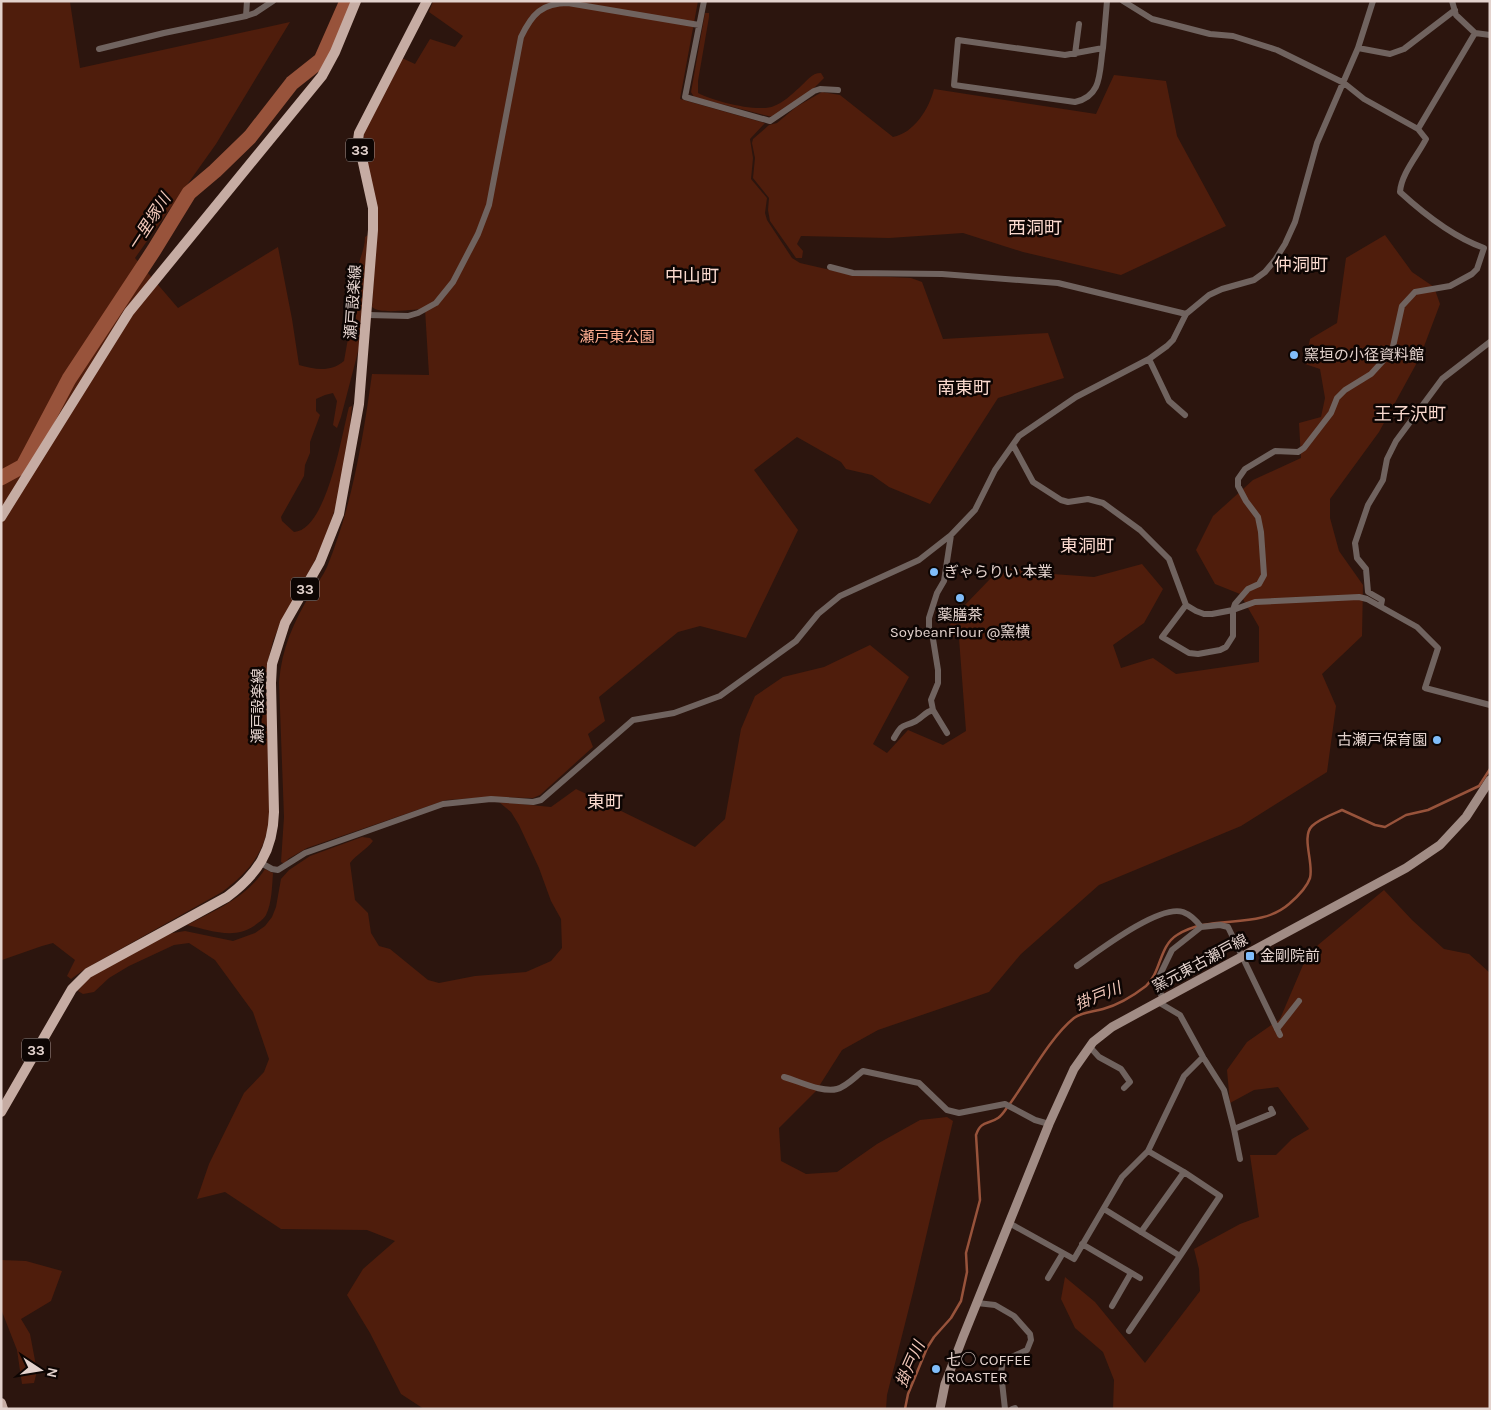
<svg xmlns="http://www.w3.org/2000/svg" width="1491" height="1410" font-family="Karla,'Noto Sans JP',sans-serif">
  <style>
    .green { fill: #4f1d0c }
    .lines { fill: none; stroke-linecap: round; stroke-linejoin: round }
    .stream { stroke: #98533b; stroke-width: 2.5 }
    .river { stroke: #98533b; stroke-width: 15 }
    .street { stroke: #70635f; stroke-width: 6 }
    .secondary { stroke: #a18c85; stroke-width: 9 }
    .primary { stroke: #c6aca3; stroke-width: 10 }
    .poi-dot { fill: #80bdfa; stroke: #0d0503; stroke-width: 2 }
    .labels { text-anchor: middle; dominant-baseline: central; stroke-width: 5; stroke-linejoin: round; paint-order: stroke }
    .shield { fill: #0d0503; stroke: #a39490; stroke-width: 1 }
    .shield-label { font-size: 14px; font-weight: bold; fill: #e3d2cd }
    .street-label { font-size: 15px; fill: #e3d2cd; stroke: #0d0503 }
    .park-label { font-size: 15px; fill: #fead91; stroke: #0d0503 }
    .poi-label { font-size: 15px; fill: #e3d2cd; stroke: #0d0503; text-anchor: start }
    .water-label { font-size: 16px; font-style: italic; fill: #f2c8ba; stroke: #0d0503 }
    .quarter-label { font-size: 18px; fill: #fad9ce; stroke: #0d0503 }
  </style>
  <rect width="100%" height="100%" fill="#2c150e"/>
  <path class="green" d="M1 1H75L70 2 80 68 290 22 216 144 135 258 178 308 278 247 292 319 299 365C314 369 330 373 344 361L358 282C354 265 365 254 365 237L368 235 360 344 341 417 337 428 333 425 337 401 333 393 325 395 316 399V411L320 415 310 442V453L305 465 304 476 281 517 282 521 294 532C327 530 342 433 349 407L352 406 349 437 336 506 328 530 318 555 281 622 273 641 268 661 266 680 270 810C268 848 252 870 222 892L85 969 71 979 67 976 75 960 53 943 42 946 2 960 1 959Z
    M433 1H698L680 99 765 123 750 139 753 158 751 179 767 198 765 213 767 220 792 258 800 263 852 275 911 278 922 282 943 339 1048 333 1064 378 998 398 930 504 889 487 872 475 846 469 841 462 797 437 754 470 798 530 746 638 700 626 678 632 599 697 605 721 588 734 593 747 540 795 533 798 490 797 446 800 307 848 288 859 285 864 281 862 284 817 279 682C282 648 293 623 311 593 316 585 323 576 327 567 352 506 363 439 372 374L429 375 425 309C413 309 380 315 372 307L377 217 362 144 365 129 402 58 415 64 430 39 455 47 463 36 429 12Z
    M705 13H709V17L698 81V93C713 101 758 113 774 106 783 103 792 94 799 88 807 81 811 73 821 73L824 78 813 89 772 117 694 97 691 92Z
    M1114 75 1166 81 1177 136 1226 226 1121 275 1023 252 963 233 889 238 801 236 797 244 803 251 802 258H796L770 221 768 210 769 198 753 178 755 158 752 143 753 139 769 125 777 123 796 107 822 92 840 95 893 137C914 133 929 109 934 89L1096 114Z
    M1385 235 1412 272 1434 287 1440 304 1420 357 1379 432 1330 499V518L1339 551 1363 585 1362 636 1322 674 1336 706 1327 772 1241 826 1099 885 1021 954 989 992 878 1030 842 1050 816 1091 779 1128 781 1161 806 1174 837 1172 877 1144 920 1120 947 1117 953 1121 913 1292 887 1395 886 1409H424L401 1394 370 1333 347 1295 363 1269 395 1241 367 1230 281 1229 225 1192 197 1199 209 1164 244 1093 264 1072 269 1059 253 1012 215 960 189 943 174 945 129 966 109 978 94 992 83 994 78 991 85 982 92 976 167 934 185 931 233 941 255 933 265 926 272 917 276 907 281 879 289 870 310 856 362 837 370 838 373 841C366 850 357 854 350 863L355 900 368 913 371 933 379 946 390 949 428 980 439 983 475 976 526 972 551 961 562 948 561 919 551 901 539 868 519 825 511 812 499 802 551 807 576 789 695 847 725 819 741 729 755 696 783 677 824 667 870 645 909 677 873 744 887 753 908 730 943 745 966 731 959 638 950 636 949 626 963 607 990 579 1013 568 1039 573 1094 577 1142 564 1163 589 1144 623 1113 645 1121 668 1153 658 1176 674 1259 662V627L1240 594 1215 584 1196 550 1213 516 1253 480 1301 458 1299 423 1321 417 1325 398 1320 369 1305 364 1310 339 1337 323 1346 258Z
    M265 869 273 873C272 886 272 903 266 915 263 920 259 922 254 926 234 940 209 930 187 925 216 910 247 897 265 869Z
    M1384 890 1412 920 1444 949 1469 954 1490 973V1409H1113L1114 1380 1103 1352 1075 1328 1061 1299 1065 1277 1095 1302 1145 1363 1200 1291 1199 1269 1194 1249 1240 1224 1259 1217 1250 1155H1276L1292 1139 1309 1129 1278 1087 1254 1090 1230 1103 1227 1070 1247 1042 1280 1019 1303 965 1318 945Z
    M1 1260 26 1261 62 1271 51 1301 21 1319 30 1334 37 1371 34 1383 22 1384 17 1350 1 1309Z"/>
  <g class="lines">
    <path class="stream" d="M905 1409 908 1394 927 1348 934 1337 951 1318 961 1301 967 1272 966 1253 980 1200 976 1135C981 1120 988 1125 998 1118 1001 1116 1004 1112 1006 1109 1026 1083 1049 1038 1074 1018 1082 1012 1093 1012 1103 1009 1118 1005 1133 996 1146 986 1161 973 1159 946 1177 935 1211 913 1258 931 1289 904 1296 898 1307 887 1310 878 1314 863 1301 837 1312 826 1319 819 1333 814 1342 810L1375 825 1385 827 1406 815 1428 810 1479 786 1490 769"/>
    <path class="river" d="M1 478 23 466 69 379 154 250 189 193 215 171 250 137 292 83 321 60 347 1"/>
    <path class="street" d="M704 1 685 97 770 121 814 91 820 89 838 90
      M1123 1 1152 19 1210 34 1233 36 1277 50 1344 83 1364 99 1418 129 1426 139C1418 155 1401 174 1400 192 1424 214 1453 237 1484 248L1477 269 1472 274 1450 286 1415 292 1402 306 1392 351 1371 374 1345 390 1337 398 1331 413 1304 448 1298 452 1275 451 1245 469 1238 479V486L1246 501 1258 517 1261 532 1264 575 1259 584 1248 589 1235 604 1233 610V636L1226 647 1220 650 1198 654 1189 653 1162 637 1186 605
      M1452 1 1456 15 1475 33 1490 35
      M246 16 247 1
      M1103 48C1099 71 1103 96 1075 102L954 85 958 40 1065 55 1103 48 1107 1
      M1358 48 1390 54 1404 49 1455 10
      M99 49 164 33 246 16 255 13 273 1
      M1075 54 1079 24
      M1418 129 1475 33
      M830 267 853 273 942 274 1058 283 1186 314
      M368 315 408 316 418 313 436 303 453 282 478 234 489 205 521 37C532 14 542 3 568 3L699 25
      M1149 359 1169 401 1185 415
      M1013 445 1033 482 1061 500 1068 502 1088 499 1103 503 1140 530 1169 559 1186 605 1196 611 1204 614H1212L1233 610 1255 602 1359 597 1367 599 1417 627 1438 648 1425 688 1490 705
      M1381 605 1382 600 1368 592 1366 569 1357 558 1355 543 1368 505 1383 480 1387 459 1396 441 1442 379 1490 342
      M947 733 933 710 931 700 938 683V670L933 639 929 629V618L937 593 944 581 951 535
      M894 738C903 722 902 728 916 721 923 717 925 712 933 710
      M261 863 272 869 278 870 305 853 443 804 491 799 533 802 541 800 633 720 674 713 720 696 796 641 818 614 840 596 919 560 951 535 975 510 995 470 1019 436 1076 397 1149 359 1167 346 1173 340 1186 314 1209 295 1222 289 1254 280 1265 272 1275 260 1285 244 1295 222 1317 143 1358 48 1373 1
      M1077 966C1097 952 1159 904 1183 912 1191 915 1196 920 1201 927
      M1163 999 1156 983 1172 950 1201 927 1220 925 1228 927 1280 1035
      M1158 1002 1180 1015 1203 1057 1224 1090 1234 1129 1240 1159
      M1277 1029 1299 1001
      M1090 1047 1099 1057 1121 1069 1130 1082 1124 1088
      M784 1077C799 1081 822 1093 837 1089 846 1087 856 1076 863 1071L919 1083 947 1110 959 1113 1005 1104 1035 1120 1049 1124
      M1234 1129 1273 1113 1271 1109
      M1104 1209 1180 1256 1220 1196 1184 1172 1148 1151
      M1009 1223 1074 1259 1122 1177 1148 1151 1184 1076 1203 1057
      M1141 1232 1184 1172
      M1082 1244 1140 1278
      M1048 1278 1063 1253
      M977 1303 995 1305 1014 1316 1030 1334 1031 1340 1027 1350 1003 1361 1001 1373 1005 1409
      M1112 1306 1131 1273
      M1129 1331 1180 1256
      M1012 1409 1015 1408"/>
    <path class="secondary" d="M940 1409 945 1384 963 1337 1049 1124 1074 1069 1093 1042 1112 1027 1158 1002 1406 868 1440 845 1466 817 1490 780"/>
    <path class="primary" d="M1 517 129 312 322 76 335 52 356 1
      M1 1112 72 989 88 973 227 897C258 874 273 850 274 812L271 683 272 664 285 623 320 562 339 514 359 404 373 230V208L358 140 359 133 427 1
      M1 1403 3 1409"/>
  </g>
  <g class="poi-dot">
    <circle cx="1294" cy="355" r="5"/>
    <circle cx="934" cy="572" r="5"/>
    <circle cx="960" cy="598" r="5"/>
    <circle cx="1437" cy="740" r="5"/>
    <rect x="1245" y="951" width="10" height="10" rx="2.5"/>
    <circle cx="936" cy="1369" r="5"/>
  </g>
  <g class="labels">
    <g class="shield">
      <rect x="346" y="138.5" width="28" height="23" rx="4"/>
      <rect x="291" y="577.5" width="28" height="23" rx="4"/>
      <rect x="22" y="1038.5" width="28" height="23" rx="4"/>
    </g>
    <g class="shield-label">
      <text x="360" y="150">33</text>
      <text x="305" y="589">33</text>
      <text x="36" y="1050">33</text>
    </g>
    <g class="street-label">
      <text transform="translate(353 302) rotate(-86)">瀬戸設楽線</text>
      <text transform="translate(258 706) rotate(-90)">瀬戸設楽線</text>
      <text transform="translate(1200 963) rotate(-28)">窯元東古瀬戸線</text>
    </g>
    <g class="park-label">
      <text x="617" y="337">瀬戸東公園</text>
    </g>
    <g class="poi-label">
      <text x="1304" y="355">窯垣の小径資料館</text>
      <text x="944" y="572">ぎゃらりい 本業</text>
      <text x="960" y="615" text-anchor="middle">薬膳茶<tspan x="960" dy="17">SoybeanFlour @窯横</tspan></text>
      <text x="1427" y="740" text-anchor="end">古瀬戸保育園</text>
      <text x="1260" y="956">金剛院前</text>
      <text x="946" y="1360">七◯ COFFEE<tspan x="946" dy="17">ROASTER</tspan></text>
    </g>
    <g class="water-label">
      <text transform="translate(149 222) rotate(-57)">一里塚川</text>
      <text transform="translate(1098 996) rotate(-22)">掛戸川</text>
      <text transform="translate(910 1364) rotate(-66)">掛戸川</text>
    </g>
    <g class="quarter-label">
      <text x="1035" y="228">西洞町</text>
      <text x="1301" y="265">仲洞町</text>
      <text x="692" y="276">中山町</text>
      <text x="964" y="388">南東町</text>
      <text x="1410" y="414">王子沢町</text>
      <text x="1087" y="546">東洞町</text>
      <text x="605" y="802">東町</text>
    </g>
  </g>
  <rect width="1491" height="1410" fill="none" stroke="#e3d2cd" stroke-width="5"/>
  <g transform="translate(40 1370) rotate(102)" stroke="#0d0503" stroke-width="4" paint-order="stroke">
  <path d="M0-4L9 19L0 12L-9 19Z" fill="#e3d2cd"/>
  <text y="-8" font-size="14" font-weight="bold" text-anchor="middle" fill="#e3d2cd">N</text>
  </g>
</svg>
